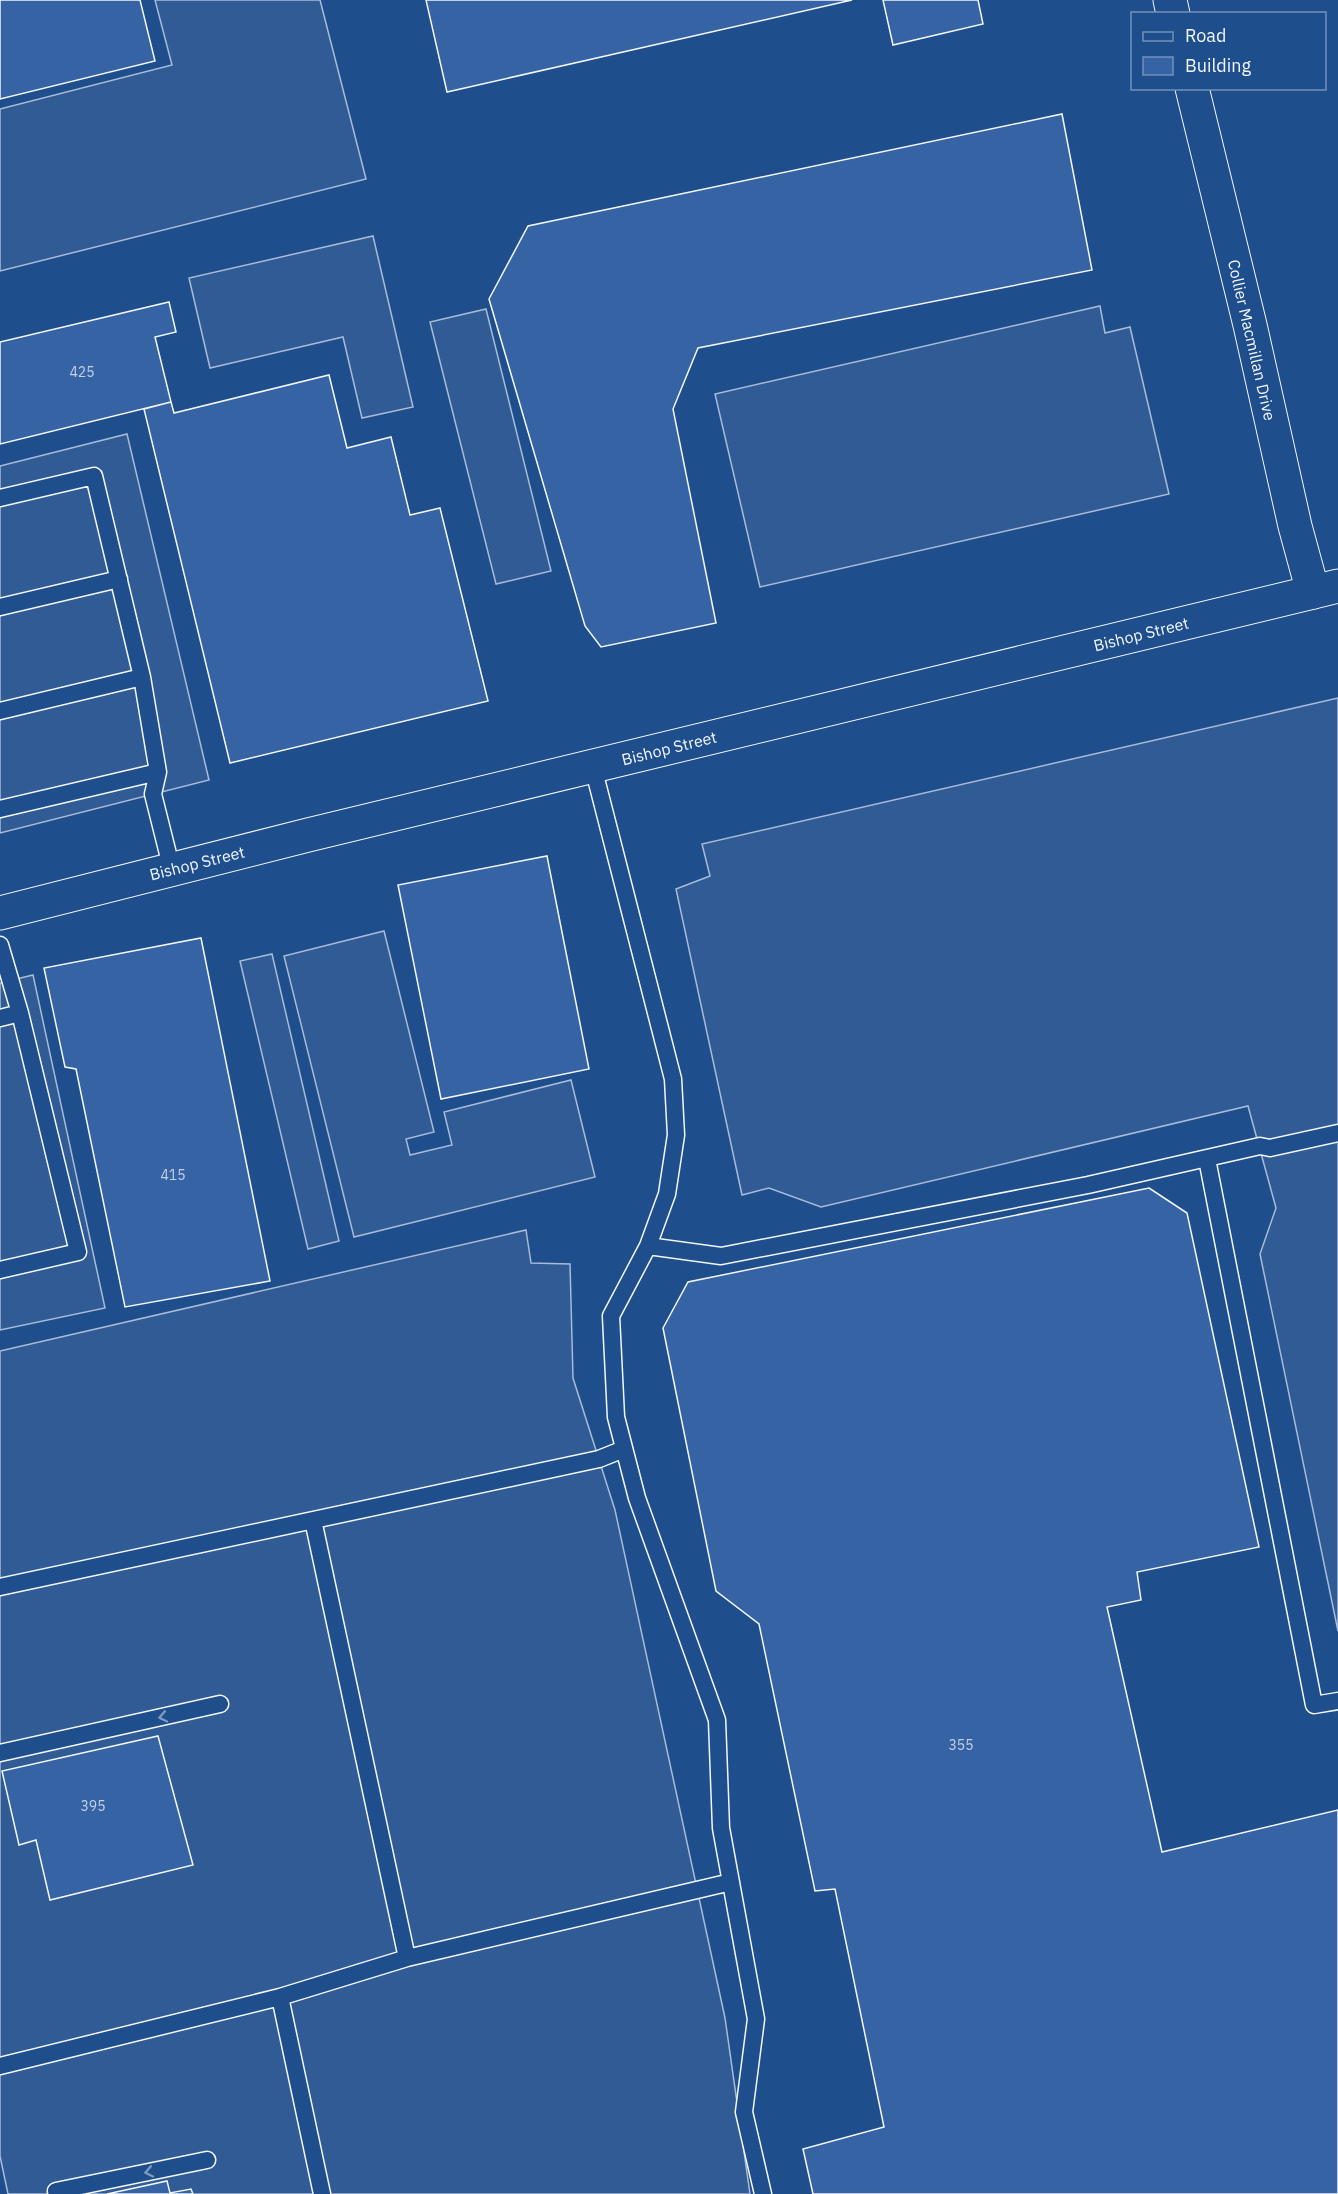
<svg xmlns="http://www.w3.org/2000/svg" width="1338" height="2194" font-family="'IBM Plex Sans',sans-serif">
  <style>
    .parking { fill: #305b95; stroke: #a8bbd7; stroke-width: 1.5 }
    .building { fill: #3563a3; stroke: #f2f6ff; stroke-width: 1.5 }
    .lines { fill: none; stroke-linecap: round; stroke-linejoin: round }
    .service-casing { stroke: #f2f6ff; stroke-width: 19 }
    .minor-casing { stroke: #f2f6ff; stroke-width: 35 }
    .secondary-casing { stroke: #f2f6ff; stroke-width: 35 }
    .service { stroke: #1f4e8c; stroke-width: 16 }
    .minor { stroke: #1f4e8c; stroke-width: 33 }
    .secondary { stroke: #1f4e8c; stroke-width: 33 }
    .oneway { stroke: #7e9ac0 }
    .labels { text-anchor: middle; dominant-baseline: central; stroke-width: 4.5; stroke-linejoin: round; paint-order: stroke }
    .number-label { font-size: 14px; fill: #c3d1e8 }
    .street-label { font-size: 16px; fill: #f2f6ff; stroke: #1f4e8c }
  </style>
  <rect width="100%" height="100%" fill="#1f4e8c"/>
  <path class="parking" d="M155 0H320L366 179 0 271V109L172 65Z
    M373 236 413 407 362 418 343 337 210 368 189 278Z
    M1100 306 1105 333 1130 327 1169 494 760 587 715 394Z
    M486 309 551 571 496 584 430 322Z
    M127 434 209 780 0 833V466Z
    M1338 698V1631L1260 1254 1276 1208 1248 1106 821 1207 769 1188 742 1195 676 889 710 876 702 844Z
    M384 931 434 1132 406 1139 410 1155 452 1145 444 1112 571 1080 595 1177 354 1237 284 956Z
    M272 954 339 1241 308 1249 240 961Z
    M33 975 105 1308 0 1330V983Z
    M526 1230 531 1263 570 1264 573 1378 615 1510 725 2018 750 2194H8L0 2156V1351Z"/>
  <path class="building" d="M0 0H140L155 61 0 99Z
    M426 0H852L447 92Z
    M883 0H978L983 24 893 45Z
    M1062 114 1092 270 698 348 673 409 716 623 601 647 585 626 489 299 528 226Z
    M169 302 176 332 155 337 171 402 0 444V342Z
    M329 375 347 448 391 437 410 515 440 508 488 701 230 763 144 409 171 402 174 413Z
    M547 856 589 1069 441 1099 398 885Z
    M201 938 270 1281 125 1307 76 1069 65 1067 44 968Z
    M1149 1188 1187 1213 1259 1547 1137 1572 1141 1600 1107 1607 1162 1852 1338 1810V2194H813L803 2149 884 2127 835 1889 815 1891 759 1624 716 1591 663 1328 688 1282Z
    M158 1736 193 1865 50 1900 36 1840 19 1845 2 1771Z
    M167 2181 170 2193 191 2189 193 2194H107Z"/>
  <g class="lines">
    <defs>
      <path id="service" d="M0 498 94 476 142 677 158 772
        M0 607 119 579
        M0 711 142 677
        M593 767 673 1079 676 1135 667 1194 648 1246 611 1316 616 1417 637 1498 717 1720 721 1828 756 2019 744 2112 763 2194
        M0 809 158 772 153 794 172 870
        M0 945 20 1013
        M0 1018 20 1013 78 1252 0 1270
        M1207 1159 1314 1705 1338 1701
        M648 1246 721 1256 1088 1185 1260 1146 1270 1148 1338 1133
        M313 1520 407 1958
        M0 1587 599 1459 624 1449
        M0 1753 220 1704
        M280 1997 322 2194
        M0 2066 280 1997 407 1958 731 1882
        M56 2191 207 2160"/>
      <path id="minor" d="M1170 0 1173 14
        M1192 88 1250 325 1295 526 1313 592"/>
      <path id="secondary" d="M0 913 308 835 1338 586"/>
    </defs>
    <use href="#service" class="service-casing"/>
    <use href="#minor" class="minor-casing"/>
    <use href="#secondary" class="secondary-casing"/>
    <use href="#service" class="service"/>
    <use href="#minor" class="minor"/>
    <use href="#secondary" class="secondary"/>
  </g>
  <defs><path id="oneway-chevron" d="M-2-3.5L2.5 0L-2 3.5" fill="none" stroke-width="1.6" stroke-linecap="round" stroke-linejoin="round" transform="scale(1.5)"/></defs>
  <g class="oneway">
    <use href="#oneway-chevron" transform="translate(163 1717) rotate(168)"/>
    <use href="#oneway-chevron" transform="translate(149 2172) rotate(168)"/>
  </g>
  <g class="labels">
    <g class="number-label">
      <text x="82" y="372">425</text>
      <text x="173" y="1175">415</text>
      <text x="961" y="1745">355</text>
      <text x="93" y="1806">395</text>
    </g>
    <g class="street-label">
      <text transform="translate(1252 340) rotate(77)">Collier Macmillan Drive</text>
      <text transform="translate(1141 634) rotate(-14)">Bishop Street</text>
      <text transform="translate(669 748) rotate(-14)">Bishop Street</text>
      <text transform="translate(197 863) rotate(-14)">Bishop Street</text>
    </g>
  </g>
  <rect x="1131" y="12" width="195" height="78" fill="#1f4e8c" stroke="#7391ba" stroke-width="1.5"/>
  <rect x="1143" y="32" width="30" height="9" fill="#1f4e8c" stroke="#7391ba" stroke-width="1.5"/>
  <text x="1185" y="42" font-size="18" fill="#f2f6ff">Road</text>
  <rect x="1143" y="57" width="30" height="18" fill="#3563a3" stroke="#7391ba" stroke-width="1.5"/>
  <text x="1185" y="72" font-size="18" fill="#f2f6ff">Building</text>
</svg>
